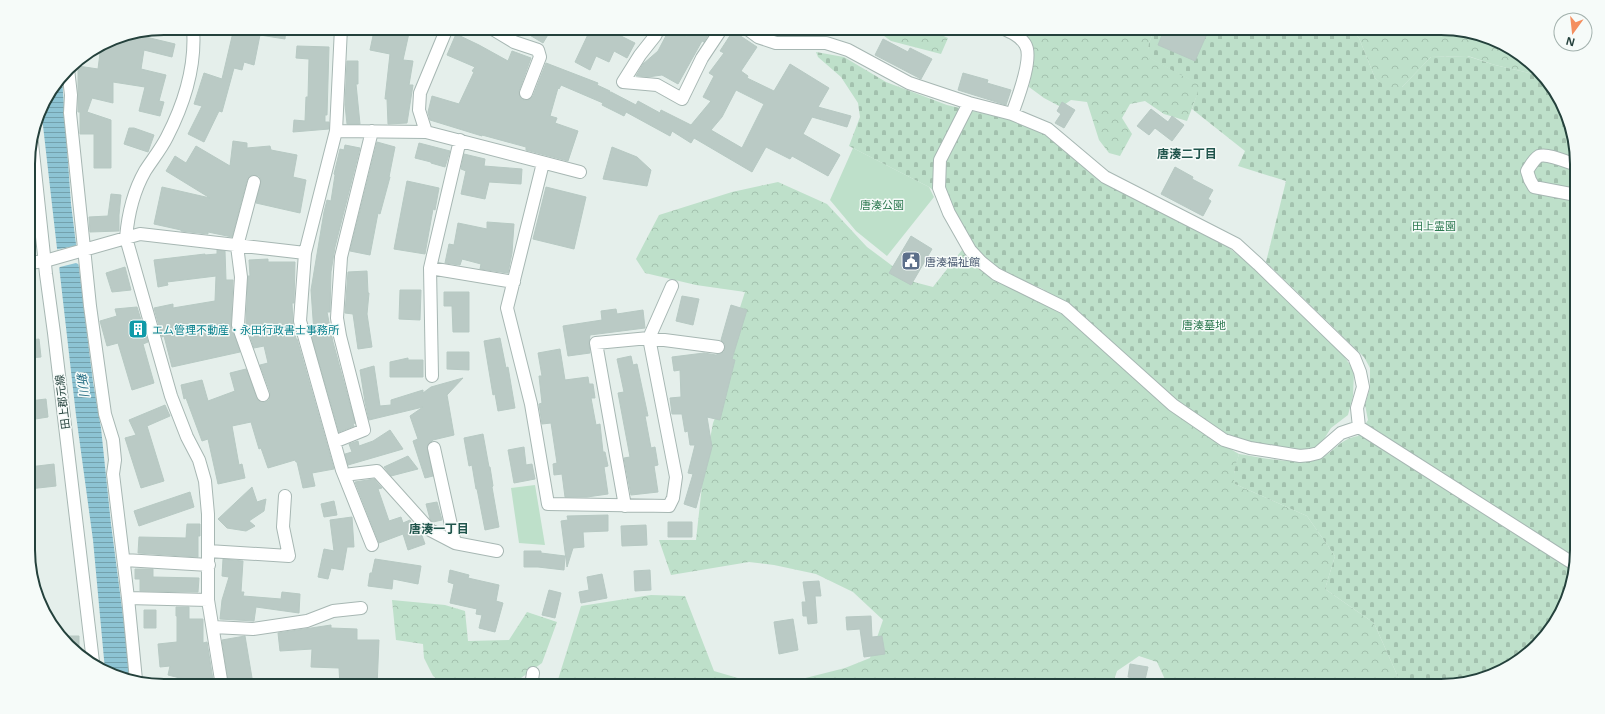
<svg xmlns="http://www.w3.org/2000/svg" width="1605" height="714" font-family="'Noto Sans','Noto Sans JP',sans-serif">
  <style>
    .green { fill: #bee0ca }
    .forest { fill: url(#forest-crowns) }
    .cemetery { fill: url(#cemetery-stones) }
    .water { fill: url(#water-rules) }
    .pier { fill: #e5efeb }
    .building { fill: #bacac5; stroke: #b7c9c3; fill-rule: evenodd }
    .lines { fill: none; stroke-linecap: round; stroke-linejoin: round }
    .minor-casing { stroke: #a7b7b3; stroke-width: 14 }
    .tertiary-casing { stroke: #a7b7b3; stroke-width: 14 }
    .minor { stroke: #fff; stroke-width: 12 }
    .tertiary { stroke: #fff; stroke-width: 12 }
    .labels { text-anchor: middle; dominant-baseline: central; stroke-width: 3; stroke-linejoin: round; paint-order: stroke }
    .park-label { font-size: 11px; fill: #2d7950; stroke: #f6fbf9 }
    .service-label { font-size: 11px; fill: #4e5e75; stroke: #f6fbf9; text-anchor: start }
    .culture-label { font-size: 11px; fill: #0d838f; stroke: #f6fbf9; text-anchor: start }
    .street-label { font-size: 11px; fill: #24413c; stroke: #f6fbf9 }
    .neighbourhood-label { font-size: 12px; font-weight: bold; fill: #1f544b; stroke: #f6fbf9 }
    .water-label { font-size: 12px; font-style: italic; fill: #1c677f; stroke: #f6fbf9 }
    .rim { fill: none; stroke: #24413c; stroke-width: 2 }
  </style>
  <defs>
    <pattern id="forest-crowns" width="20" height="18" patternUnits="userSpaceOnUse"><rect width="20" height="18" fill="#bee0ca"/><path d="M2 6a3 3 0 1 1 6 0M12 15a3 3 0 1 1 6 0" fill="none" stroke="#a3c1ae"/></pattern>
    <pattern id="cemetery-stones" width="16" height="16" patternUnits="userSpaceOnUse"><rect width="16" height="16" fill="#bee0ca"/><path d="M2 7V4a2 2 0 0 1 4 0v3zM10 15v-3a2 2 0 0 1 4 0v3z" fill="#a3c1ae"/></pattern>
    <pattern id="water-rules" width="6" height="5" patternUnits="userSpaceOnUse"><rect width="6" height="5" fill="#8dc4d4"/><path d="M0 2.5h6" fill="none" stroke="#73a1ad"/></pattern>
  </defs>
  <rect width="100%" height="100%" fill="#e5efeb"/>
  <path class="green" d="M853 148 929 187 934 197 887 256 856 231 830 200Z
    M535 485 545 545 519 543 511 488Z"/>
  <path class="forest" d="M873 28H926L948 38 941 54 891 41Z
    M1016 28H1155L1149 43 1148 57 1201 85 1187 121 1164 114 1145 101 1130 104 1122 118 1132 134 1120 156 1109 153 1099 140 1087 102 1071 100 1061 107 1044 98 1029 87 1034 60 1030 44Z
    M1348 28H1441L1493 38 1542 76 1495 65 1468 56 1431 57 1402 87H1385L1375 78 1359 38Z
    M778 182 827 204 867 247 914 282 933 287 962 250 993 278 1062 314 1203 433 1239 454 1234 473 1235 484 1307 516 1335 556 1325 589 1374 623 1402 686H1168L1157 662 1139 656 1117 671 1112 686H774L845 668 870 658 883 620 853 592 816 574 774 565 749 562 671 575 659 540H696L703 477 713 423 725 394 726 351 745 292 696 285 645 273 636 259 659 215 732 192Z
    M651 595 685 596 714 671 765 686H556L581 606Z
    M392 600 445 605 465 611 468 641 509 640 527 612 557 622 542 663 521 678 518 686 445 685 433 676 424 658 423 644 396 640Z"/>
  <path class="cemetery" d="M1155 28H1348L1359 38 1375 78 1386 87H1402L1431 57 1467 56 1495 65 1542 76 1549 81 1576 146 1577 550 1567 602 1549 633 1517 663 1450 686H1402L1374 623 1325 589 1335 556 1307 516 1235 484C1232 474 1236 465 1239 454 1258 457 1301 466 1318 459 1334 454 1338 439 1358 436L1368 420 1365 405 1370 388V368L1364 357 1266 262 1286 181 1238 166 1245 151 1192 109 1200 85 1147 57 1149 43Z
    M816 52 844 57 886 82 947 105 1023 123 1050 137 1105 183 1229 248 1249 263 1344 356 1354 371 1353 396 1348 415 1331 428 1324 439 1315 448 1301 450 1263 445 1225 436 1170 396 1071 306 1041 288 1000 272 976 248 950 204 929 187 849 146 860 117 858 103 841 77 818 57Z"/>
  <path class="water" d="M62 78 71 204 79 268 93 382 101 428 111 524 126 639 130 679 112 676 105 670 93 540 76 415 41 108 42 104Z"/>
  <path class="pier" d="M78 244 80 265 76 263 60 267 57 270 54 250 75 246Z"/>
  <path class="building" d="M234 28 254 29V28H286L285 39 260 35 254 65 244 62 242 70 234 68 222 112 219 111 204 142 188 134 202 106 194 104 204 73 222 79Z
    M518 28H552L543 43Z
    M591 28H605L635 43 627 58 614 51 609 62 596 56 590 70 575 62Z
    M670 28 687 37 692 28H712L704 42 702 41 678 84 662 75 648 77 636 76 643 64 658 51Z
    M1165 28H1186L1206 36 1195 61 1158 45Z
    M391 29 409 33 403 60 413 61 409 85H413L407 123 388 124 387 99H385L390 54 370 50 374 31 390 34Z
    M147 31 146 37 175 44 172 57 144 50 141 69 166 75 159 101 164 102 160 116 139 111 145 87 113 82V103L92 98 87 112 111 120V168H94V134H80V112H78V66L98 69 101 45 112 38Z
    M733 31 757 47 741 71 748 76 747 78 774 91 790 64 829 88 818 107 851 116 847 127 812 117 803 134 840 155 828 176 792 156 790 159 766 147 752 172 694 138 691 143 672 131 670 136 626 112 624 116 602 105 603 103 561 85 559 89 558 88 550 116 557 118 555 123 578 131 568 161 526 150V147L482 135V136L430 120 428 112 432 96 459 104 474 72 472 71 475 67 447 55 456 34 479 45 508 61 512 51 531 58 519 91 520 97 524 100H528L533 96 546 63 598 83 597 85 610 91 609 93 611 92 636 105 638 101 660 113 661 110 691 125 711 101 703 97 714 76 709 73 724 53 720 51ZM736 90 764 104 742 148 711 130 722 117Z
    M883 39 908 52 910 48 932 59 921 79 875 55Z
    M297 46 329 47 327 115H325V122H329V129L293 132 294 120 305 121 306 97H308L309 59 296 58Z
    M347 61H358V84H356L360 124H347L345 105Z
    M963 73 988 80 987 83 1011 90 1006 105 958 90Z
    M1062 102 1075 110 1064 128 1055 123 1061 114 1057 111Z
    M1151 109 1168 122 1172 116 1184 125 1172 141 1155 128 1149 135 1137 126Z
    M129 128H134L154 135 148 152 124 144Z
    M233 141 247 143V148L270 146 271 150 297 155 293 177 306 180 300 213 256 203 261 180 259 176 252 175 247 180 232 237 208 232V234L181 231V230L154 224 162 187 210 198 166 171 175 156 186 163 196 146 230 166Z
    M377 142 395 147 389 177H390L380 214 378 213 370 255 350 251Z
    M419 143 450 151 445 167 431 163V162L415 158Z
    M345 145 360 148 335 247 331 272 330 312H327L333 342 355 423 353 424 354 426 339 432 311 334 314 333 311 290 324 212 327 200 331 201 335 175 334 174 340 149 344 150Z
    M612 147 637 157 651 170 647 186 603 179Z
    M464 154 485 159 484 166 522 169 521 184 489 182 485 199 461 194 466 171 461 169Z
    M1175 167 1193 177 1192 179 1213 190 1208 199 1211 201 1203 216 1161 194Z
    M407 181 439 188 435 210 433 209 425 254 394 249Z
    M546 187 586 197 574 249 533 239Z
    M111 194 121 195 119 215V231L90 232 89 217 108 216Z
    M487 222 514 224 512 253 508 273 480 269 481 264 462 259 460 265 445 263 449 244 454 245 458 223 487 229Z
    M911 236 932 249 911 285 889 273Z
    M217 250 225 251 226 280H233L231 325 240 352 172 367 164 336 162 337 154 308 173 304V308L215 301 216 276 167 282 168 285 158 287 154 260 205 254V255L217 254Z
    M268 259V262H295L294 303H292L293 323 296 339H297L334 469 312 473 315 486 303 488 297 462H296L295 460 268 468 261 448 259 449 251 422 232 426 239 465 242 464 245 478 218 484 208 439 202 441 186 398 184 399 181 385 202 380 208 401 235 391 230 373 246 369 258 400 265 402 269 400 270 392 260 365 268 363 264 346 254 348 246 324 248 276H250L249 260Z
    M125 267 131 290 112 292 106 273Z
    M367 271 368 293H369L367 314 372 347 358 349 353 314 345 313 348 272Z
    M400 290H421L420 320 399 319Z
    M444 292H469V332H453L452 306H444Z
    M682 296 699 299 693 325 676 321Z
    M731 305 747 310 732 359 735 360 720 420 707 417 712 447 696 508 684 504 693 474 688 473 695 445H690L688 431 685 432 682 414H672L670 398 681 397 680 370 674 371 672 357 704 353 716 355 724 352 725 344 721 340Z
    M137 307 148 342 143 344 154 383 132 390 118 343 107 346 100 321 117 316 115 309Z
    M616 309 617 314 643 310 645 328 590 335 589 344 590 353 568 356 563 326 602 320 601 311Z
    M500 338 506 368 508 367 515 408 498 411 495 394 493 395 484 341Z
    M39 339 41 357 29 358V340Z
    M560 349 565 380 588 377 589 384H593L595 398H591L596 425 600 424 603 452H605L608 466 604 467 608 494 587 497H565L562 474 554 475 553 464 557 463 551 423 542 424 539 404 542 403 539 376H542L538 353Z
    M447 352H469V370L447 369Z
    M631 356 633 365 637 364 648 416H645L651 448 655 447 658 465 654 466 658 492 631 495 624 458 630 457 618 393 624 392 617 359Z
    M408 358V360H423V377H390V362Z
    M374 366 380 406 391 405V400L423 390V393L431 387 463 378 447 395 454 435 433 440 427 446 433 476 425 478 413 441 418 439 410 416 423 407 369 420 365 402 360 370Z
    M46 399 48 417 29 420V401Z
    M165 405 170 416 147 426 164 481 141 488 125 438 136 435 129 420Z
    M390 430 403 449 348 465 345 454 352 452 349 444 358 441 359 446 373 441Z
    M483 434 489 467H490L493 486 492 487 499 527 485 530 477 489H476L472 465 469 466 464 438Z
    M524 447 526 465 532 464 535 479 514 483 508 450Z
    M408 456 418 469 391 476 384 467Z
    M54 464 56 486 29 489V467Z
    M374 479 382 488 378 489 389 521 401 517 403 523 410 520 415 535 421 533 425 544 408 550 403 534 379 543 355 482Z
    M252 487 257 502 266 499 264 511 249 521 255 526 246 531 227 528 218 519Z
    M190 492 194 507 139 526 134 511Z
    M334 501 337 515 324 517 321 504Z
    M437 502 442 520 433 522 430 519 426 504Z
    M608 515V531L583 532 584 547 573 548 567 567 561 521 568 520 567 516Z
    M352 517 354 547H347L343 570 331 568 328 579 318 577 324 549 334 551 330 520Z
    M668 522H692V537H668Z
    M187 524H200V536H198V557L138 553 139 537 186 538Z
    M646 525 647 545 622 546 621 526Z
    M524 551H541V553L565 556 564 570 538 567H524Z
    M223 559 243 561 241 592H244L243 596 281 599 282 592 300 594 299 613 256 607 254 621 220 619 222 600 229 577 222 576Z
    M375 559 421 566 418 584 393 579 392 589 368 586 370 573H372Z
    M135 569H153V577L199 578 198 592 140 591V579H135Z
    M450 570 469 575 468 578 499 585 496 601 503 603 495 632 479 628 482 615 476 614 477 609 450 603 454 584 448 582Z
    M650 570 651 590 635 591 634 571Z
    M602 574 607 598 581 603 579 592 589 590 587 577Z
    M819 581 821 596H815L817 623 808 624 807 616H803L802 602H806L803 582Z
    M549 590 561 593 555 618 542 615Z
    M176 607H189V619H203V643L207 642 214 686H183L184 679 168 675 170 666 160 667 158 644 177 642V616H176Z
    M144 610H156V628H144Z
    M871 616 872 637 882 636 885 654 864 657 860 629 847 630 846 617Z
    M793 619 798 650 779 654 774 622Z
    M331 625V628L357 629V640H379L377 686H340L339 668 311 667 312 649 280 651 278 633Z
    M60 636H79V650L71 645Z
    M245 636 253 684 229 686 222 640Z
    M1130 664 1148 667 1145 680 1128 677Z"/>
  <g class="lines">
    <defs>
      <path id="minor" d="M193 28C196 65 184 104 167 137 161 149 152 160 145 171 133 192 128 214 126 238L171 396 187 437 199 460 205 481 208 514V600L222 686
        M341 28 336 131 305 253 300 321 342 470 372 545
        M491 28 514 42 538 50 540 57 526 93
        M659 28 655 36 640 55 623 82 657 85 682 99 702 58 722 28
        M746 28 758 37 776 43H826L848 50 909 83 969 103 1012 114 1048 129 1105 177 1236 244 1258 264 1354 357 1360 372 1363 387 1357 408 1359 427 1574 564
        M1002 28C1011 32 1020 36 1025 44 1034 57 1017 100 1012 114
        M68 69 71 95 70 113 90 306 105 414 113 440 115 460 113 474 128 598 136 680
        M969 103 940 160 939 188 949 213 970 250 981 262 996 274 1065 308 1173 405 1224 440 1250 448 1300 456 1310 455 1318 453 1341 433 1359 427
        M336 131 426 132 580 172
        M426 132 419 110 420 93 447 28
        M543 163 507 308 531 404 548 504 669 506 673 498 676 477 649 338 672 286
        M1576 165C1567 162 1548 153 1539 156 1534 159 1530 166 1527 171L1530 180 1534 187 1576 195
        M254 182 237 246 241 277 238 325 263 395
        M29 263 45 261 140 234 305 253
        M430 268 514 282
        M432 376 430 268 460 140
        M334 442 364 430 340 336 337 318 341 257 372 131
        M434 448 455 543
        M344 475 377 471 430 530 455 543 497 551
        M625 506 596 343 649 338 718 347
        M208 551 289 556 283 527 285 496
        M124 560 209 565
        M128 598 208 600
        M213 627 253 629 307 621 333 611 361 608
        M531 686 533 673"/>
      <path id="tertiary" d="M32 143 46 274 54 333 93 662"/>
    </defs>
    <use href="#minor" class="minor-casing"/>
    <use href="#tertiary" class="tertiary-casing"/>
    <use href="#minor" class="minor"/>
    <use href="#tertiary" class="tertiary"/>
  </g>
  <defs>
    <symbol id="civic-square" viewBox="-11 -11 22 22"><rect x="-9" y="-9" width="18" height="18" rx="4" fill="#5c6f8a" stroke="#f6fbf9"/><path d="M-.6-6.5H3V-4.5H.6V-3L4-1V1h2V6H-6V1h2V-1L-.6-3ZM-1.2 2.5V6h2.4V2.5Z" fill="#fff"/></symbol>
    <symbol id="building-square" viewBox="-11 -11 22 22"><rect x="-9" y="-9" width="18" height="18" rx="4" fill="#0f9aa8" stroke="#f6fbf9"/><path d="M-4-6H4V6H1V3H-1V6H-4ZM-2.5-4.3h1.7v1.8h-1.7ZM.8-4.3h1.7v1.8H.8ZM-2.5-1h1.7V.8h-1.7ZM.8-1h1.7V.8H.8Z" fill="#fff"/></symbol>
  </defs>
  <g fill-rule="evenodd">
    <use href="#civic-square" x="900" y="250" width="22" height="22"/>
    <use href="#building-square" x="127" y="318" width="22" height="22"/>
  </g>
  <g class="labels">
    <g class="park-label">
      <text x="882" y="204">唐湊公園</text>
      <text x="1434" y="225">田上霊園</text>
      <text x="1204" y="324">唐湊墓地</text>
    </g>
    <g class="service-label">
      <text x="925" y="261">唐湊福祉館</text>
    </g>
    <g class="culture-label">
      <text x="152" y="329">エム管理不動産・永田行政書士事務所</text>
    </g>
    <g class="street-label">
      <text transform="translate(62 402) rotate(-97)">田上郡元線</text>
    </g>
    <g class="neighbourhood-label">
      <text x="1187" y="153">唐湊二丁目</text>
      <text x="439" y="528">唐湊一丁目</text>
    </g>
    <g class="water-label">
      <text transform="translate(83 384) rotate(82)">新川</text>
    </g>
  </g>
  <path d="M0 0H1605V714H0ZM164 35H1441A129 129 0 0 1 1570 164V550A129 129 0 0 1 1441 679H164A129 129 0 0 1 35 550V164A129 129 0 0 1 164 35Z" fill="#f6fbf9" fill-rule="evenodd"/>
  <path class="rim" d="M164 35H1441A129 129 0 0 1 1570 164V550A129 129 0 0 1 1441 679H164A129 129 0 0 1 35 550V164A129 129 0 0 1 164 35Z"/>
  <g transform="translate(1573 32) rotate(195)"><circle r="19" fill="#f6fbf9" stroke="#a2b1ad"/>
  <path d="M0-3L7 15L0 10L-7 15Z" fill="#f48e5e"/>
  <text y="-6" font-size="11" font-weight="bold" text-anchor="middle" fill="#24413c">N</text>
  </g>
</svg>
